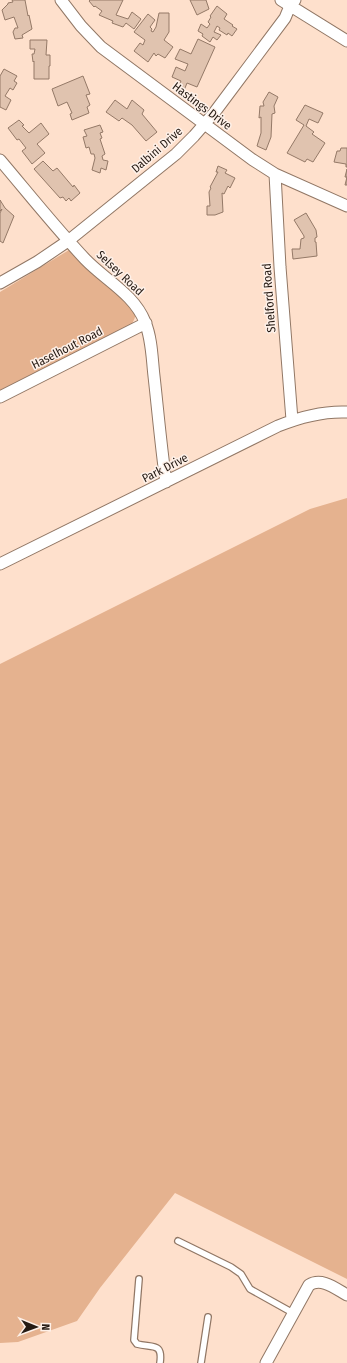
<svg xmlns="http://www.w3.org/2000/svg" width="347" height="1363" font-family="'Fira Sans Condensed',sans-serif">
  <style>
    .green { fill: #e5b28f }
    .building { fill: #e0c3af; stroke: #947967 }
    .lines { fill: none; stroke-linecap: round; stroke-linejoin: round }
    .lane-casing { stroke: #917765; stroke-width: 8 }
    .street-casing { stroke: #917765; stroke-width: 13 }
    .lane { stroke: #fff; stroke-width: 5.5 }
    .street { stroke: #fff; stroke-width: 11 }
    .labels { text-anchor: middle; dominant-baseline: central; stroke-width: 3; stroke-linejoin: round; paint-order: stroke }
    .street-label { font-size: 12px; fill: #251a13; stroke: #fef1e9 }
  </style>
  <rect width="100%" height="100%" fill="#fee0cc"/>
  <path class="green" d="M69 250C84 262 131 295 135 312 136 317 134 320 132 324L0 391V292Z
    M347 498V1279L175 1193 100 1288 77 1321 18 1342 0 1343V664L310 509Z"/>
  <path class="building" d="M12 0H25L28 16 29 15 32 29 22 35 23 38 15 39 13 32 15 28H18L14 17 5 20 2 10 8 4V3L13 2Z
    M90 0H123L116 15 128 19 132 12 141 19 134 29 126 23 123 27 112 23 113 21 99 15 102 11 95 6 94 7 89 1Z
    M190 0H206L209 9 197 15Z
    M217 6 227 14 224 19 233 25 232 26 237 29 232 36 228 33 227 35 219 30 220 28 217 26 214 32 221 35 217 40 213 37 210 42 202 36 203 34 198 31 201 24 207 28 210 24 208 22 211 17 210 16Z
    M159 13H169V32L164 40 173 47 165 58 158 54 156 56 154 53 148 62 134 51 140 43 143 45 145 40 134 32 148 14 155 20 150 27 152 29 151 31 153 32 156 27Z
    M198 39 215 47 197 87 187 83 183 93 176 90 181 81 172 77 176 67 185 71 188 64 175 59 180 49 191 54Z
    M30 40H47L46 55H50V66H49V79H34V61L33 62 32 54H34L35 49H30Z
    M4 69 17 76 14 81 17 83 13 90 10 88 5 96 11 100 6 110 0 107V76Z
    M83 76 90 94 86 95 90 105 87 107 89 113 72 120 70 114 72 113 67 102 58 106 52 89Z
    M269 92 278 97 274 106 275 113 272 114 271 137 266 150 257 146 261 133V117L259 118 260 106H264L263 102Z
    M115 100 127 109 132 100 144 110 142 114 157 132 146 141 132 125 122 118 119 121 106 112Z
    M305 105 323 113 318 123 309 119 306 126 314 132 312 134 325 143 313 162 307 159 305 162 287 153 304 125 296 120Z
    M19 120 24 125 22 126 29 133 41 123 49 134 37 144 45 153 32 164 22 151 26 148 19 139 17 140 8 128Z
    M100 125 103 132 100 133 102 138 100 139 105 154 102 156 103 160 108 161 106 170 101 168 100 173 92 170 95 158 94 154H91L89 147 86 148 83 137 87 136 84 130Z
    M341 148H347V167H346V164L334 162 337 151H340Z
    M43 161 53 171 57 168 73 187 74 185 80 193 71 201 69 198 66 201 63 197 60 198 34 169Z
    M218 166 227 170 225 173 235 178 230 188 228 186 224 194 222 193 223 212 215 215H207V206H210L209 192 211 188 210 187 218 172H216Z
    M347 169V185H345L347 177H345Z
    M0 200 5 208 14 216 3 243 0 241V213L2 209 0 211Z
    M306 213 316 230 317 237 315 238V242H316L317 256 293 259 292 249H300L301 239 304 238V236L294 220Z"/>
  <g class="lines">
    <defs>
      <path id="lane" d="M178 1241 231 1267 241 1274 250 1289 293 1313
        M139 1279 134 1340 137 1344C152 1348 163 1342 160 1363
        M201 1363 208 1317"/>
      <path id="street" d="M61 0 81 26 101 47 253 160 275 174 347 206
        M281 0 347 41
        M0 160C28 193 55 227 85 259 105 280 134 294 145 322 152 339 152 359 154 376 158 412 161 447 166 482
        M275 174 280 267 292 420
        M0 283 37 262 68 241 176 154 194 136 214 113 285 18 290 6 295 0
        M0 397 146 323
        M0 564 278 426C300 417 323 411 347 412
        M266 1363 309 1285C322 1277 336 1289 347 1295"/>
    </defs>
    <use href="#lane" class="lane-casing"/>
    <use href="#street" class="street-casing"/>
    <use href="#lane" class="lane"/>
    <use href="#street" class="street"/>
  </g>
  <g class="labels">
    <g class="street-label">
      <text transform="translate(202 106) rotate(37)">Hastings Drive</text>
      <text transform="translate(157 150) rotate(-41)">Dalbini Drive</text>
      <text transform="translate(120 273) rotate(43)">Selsey Road</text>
      <text transform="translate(269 298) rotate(-94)">Shelford Road</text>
      <text transform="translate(67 348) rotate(-27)">Haselhout Road</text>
      <text transform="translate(165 468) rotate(-27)">Park Drive</text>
    </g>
  </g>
  <g transform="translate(36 1327) rotate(91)" stroke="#fef1e9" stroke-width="3" paint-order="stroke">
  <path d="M0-3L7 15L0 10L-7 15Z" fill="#251a13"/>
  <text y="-6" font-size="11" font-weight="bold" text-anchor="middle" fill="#251a13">N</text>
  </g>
</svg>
